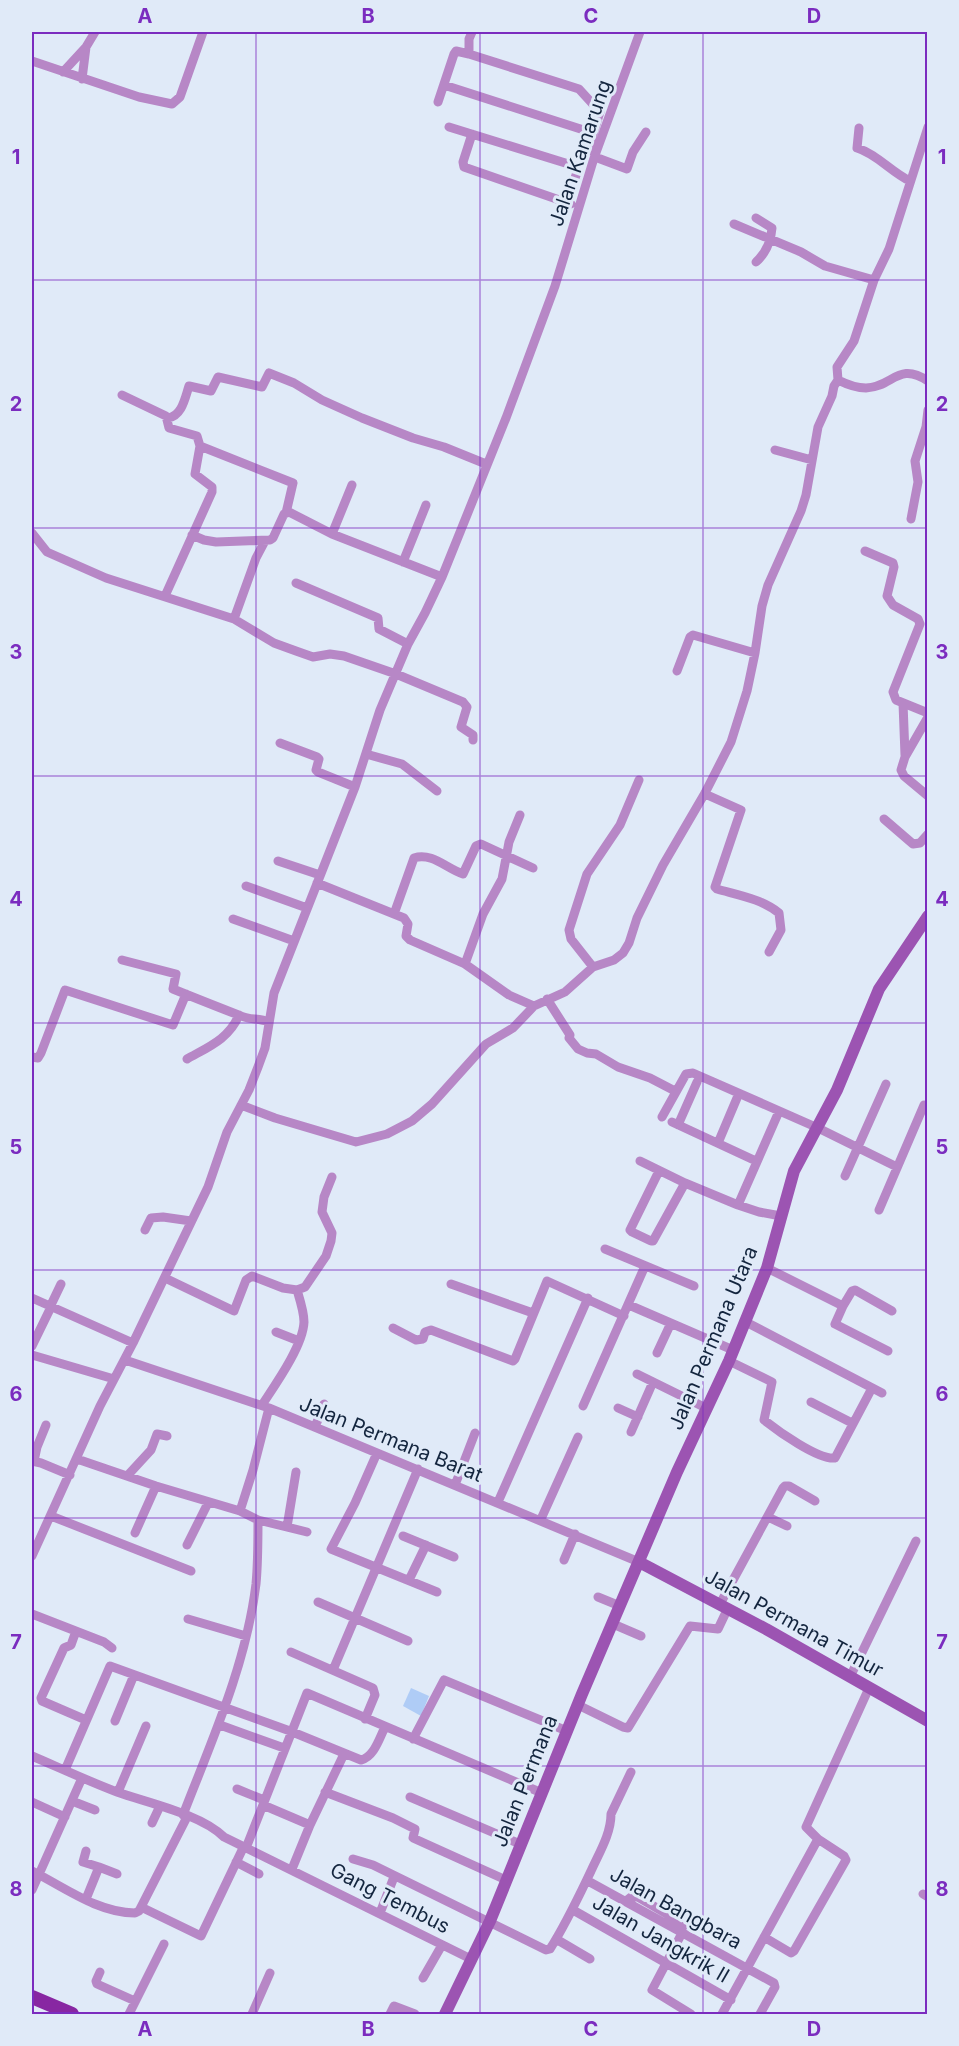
<svg xmlns="http://www.w3.org/2000/svg" width="959" height="2046" font-family="Inter,sans-serif">
  <style>
    .water { fill: #afccf6 }
    .lines { fill: none; stroke-linecap: round; stroke-linejoin: round }
    .street { stroke: #b787c6; stroke-width: 9 }
    .secondary { stroke: #9c54b2; stroke-width: 12 }
    .primary { stroke: #8827a2; stroke-width: 14 }
    .grid { fill: none; stroke: #7b2cbf; stroke-width: 1.5; stroke-opacity: 0.55 }
    .labels { text-anchor: middle; dominant-baseline: central; stroke-width: 6; stroke-linejoin: round; paint-order: stroke }
    .street-label { font-size: 20px; fill: #13253e; stroke: #e0eaf8 }
    .neatline { fill: none; stroke: #7b2cbf; stroke-width: 2 }
    .grid-label { font-size: 20px; text-anchor: middle; font-weight: bold; fill: #7b2cbf }
  </style>
  <rect width="100%" height="100%" fill="#e0eaf8"/>
  <path class="water" d="M411 1688 429 1696 421 1716 403 1706Z"/>
  <g class="lines">
    <path class="street" d="M469 54V39L472 32
      M32 61 139 97 172 104 180 97 203 32
      M63 72 86 47 95 32
      M82 79 86 47
      M444 85 593 133
      M438 102 454 54 456 51 469 54 579 89 600 112 589 147 591 151 596 152
      M449 127 575 166 577 172 567 203
      M928 127 889 249 874 280 854 341 837 367 838 380C846 384 857 388 866 388 893 387 898 361 928 381
      M859 128 857 148C877 154 891 172 910 181
      M472 134 463 162 464 167 571 204
      M595 157 627 169 633 152 646 132
      M756 218 772 228C771 240 766 253 756 262
      M734 224 801 252 825 266 874 280
      M122 395 166 416 169 428 197 436 200 446 195 474 212 487V492L165 596
      M168 418C182 416 185 398 189 386L211 391 218 377 262 387 269 373 294 383 322 400 362 418 413 438 444 447 486 464
      M200 446 293 483 286 513
      M775 450 812 460
      M911 519 918 482 915 461 926 427 928 410
      M32 533 47 552 106 578 234 619 274 643 296 651 313 657 330 654 344 656 396 674 463 702 467 707 461 727 473 735V740
      M332 534 352 485
      M192 535 204 540 216 542 270 540 273 538 284 514 289 512 332 534 442 577
      M865 551 893 563 894 567 887 596 893 605 918 619 920 624 893 692 896 700 928 713
      M403 562 426 505
      M296 583 378 618 379 629 408 644
      M234 619 256 558 265 541
      M677 671 690 637 693 635 755 653
      M903 703 905 755
      M928 717 905 757 901 770 904 776 928 796
      M280 743 317 757 319 759 316 770 318 772 355 787
      M366 754 402 764 437 791
      M705 794 741 810 715 887 717 889C738 895 762 899 779 913L781 930 769 952
      M884 819 913 844 920 843 928 834
      M278 861 320 875
      M317 883 404 918 408 924 406 936 410 940 465 964 509 995 534 1006
      M246 886 307 908
      M394 914 414 858C432 852 447 869 463 874L476 846 481 844 533 868
      M233 919 294 941
      M122 960 176 974 173 989C195 998 218 1007 241 1016 250 1020 259 1018 269 1022
      M465 964 483 914 502 879 509 842 520 815
      M593 967 571 939 569 930 587 874 620 825 639 780
      M547 999 570 1035 569 1038 578 1049 587 1053 596 1054 618 1067 650 1078 675 1091
      M32 1057 38 1058 41 1053 65 990 173 1025 186 994
      M187 1059C208 1047 229 1039 239 1015
      M241 1105 275 1118 356 1142 387 1134 412 1121 432 1104 486 1044 513 1028 534 1006 565 992 593 967 614 960 623 953 629 943 637 918 663 865 705 793 731 742 747 691 755 653 762 606 768 585 801 511 806 495 818 427 832 396 834 386 838 380
      M662 1117 686 1074 693 1073 818 1128 897 1167
      M672 1122 756 1161
      M678 1125 697 1082
      M718 1143 737 1098
      M640 1161 685 1183 738 1205 759 1212 781 1216
      M659 1171 630 1230 632 1232 651 1241H653L685 1183
      M845 1176 886 1084
      M738 1205 777 1116
      M879 1210 924 1105
      M145 1230 151 1218 163 1217 191 1221
      M605 1249 694 1286
      M767 1268 843 1306
      M165 1278 234 1311 246 1280 252 1276 283 1288 297 1290 305 1287 326 1256 331 1241 332 1233 322 1212 324 1197 332 1177
      M451 1284 533 1313
      M32 1298 133 1343
      M629 1305 733 1350
      M50 1307 61 1284
      M744 1321 882 1393
      M393 1328 416 1340 423 1339 425 1332 431 1330 513 1361 515 1359 547 1281 624 1316
      M276 1332 299 1341
      M32 1346 51 1307
      M888 1351 835 1324 843 1306 852 1291 855 1290 892 1311
      M657 1353 671 1323
      M32 1355 114 1379
      M125 1360 269 1408 639 1562
      M729 1361 772 1382 764 1420C778 1431 818 1460 835 1458L872 1388
      M637 1374 706 1408
      M811 1402 852 1423
      M262 1405C275 1385 303 1346 304 1322 304 1312 300 1300 297 1290
      M583 1406 645 1266
      M618 1408 638 1417
      M315 1427 324 1404
      M631 1432 653 1382
      M377 1453 355 1503 331 1549 437 1592
      M77 1459 156 1486 240 1511 258 1520 307 1532
      M32 1461 41 1463 70 1475
      M34 1461 37 1447 46 1425
      M128 1475 151 1450 157 1434 167 1436
      M455 1485 475 1433
      M498 1502 588 1298
      M240 1511 253 1470 269 1408
      M51 1516 191 1571
      M768 1517 787 1526
      M541 1519 578 1437
      M287 1527 296 1472
      M135 1533 156 1486
      M403 1536 454 1557
      M187 1545 208 1503
      M32 1556 100 1406 133 1343 208 1187 227 1132 249 1090 258 1067 265 1048 274 993 355 787 380 710 408 644 425 613 442 577 506 418 555 286 594 158 640 32
      M564 1560 575 1534
      M409 1580 426 1545
      M598 1597 620 1606
      M318 1602 408 1641
      M720 1604 783 1488 785 1486H789L815 1501
      M32 1614 104 1642 112 1648
      M188 1619 246 1636
      M613 1624 641 1636
      M76 1631 71 1645 64 1648 41 1698 42 1701 86 1720
      M291 1652 373 1688 375 1695 365 1719
      M333 1670 418 1469
      M850 1677 916 1541
      M578 1705 623 1727 628 1728 690 1626 718 1629 728 1608
      M115 1721 134 1675
      M220 1725 284 1748
      M413 1739 444 1680 567 1731
      M32 1756C60 1768 88 1781 117 1792 148 1803 201 1814 224 1837L471 1959
      M65 1770 110 1666 290 1731 361 1760C374 1757 379 1739 385 1727
      M237 1789 264 1800
      M118 1792 146 1726
      M325 1792 393 1818 415 1829 413 1838 506 1880
      M410 1797 520 1844
      M72 1801 95 1810
      M32 1802 65 1817
      M263 1805 310 1825
      M183 1815C212 1740 246 1665 256 1584 258 1563 258 1541 258 1520
      M152 1823 160 1806
      M246 1848 307 1693 542 1793
      M86 1851 83 1862 99 1867 86 1899
      M353 1859 373 1865 546 1950 550 1949C566 1924 578 1898 591 1871 599 1853 611 1834 611 1814L631 1772
      M236 1862 259 1874
      M99 1867 117 1874
      M292 1869 310 1825 344 1754
      M32 1871C64 1887 98 1913 135 1913L139 1911 187 1817
      M588 1881 774 1983 775 1987 760 2014
      M32 1890 82 1778
      M923 1894 928 1897
      M626 1901 631 1897H638L686 1925
      M141 1907 201 1936 244 1846
      M573 1910 731 2000
      M380 1913 394 1877
      M682 1933 652 1990 691 2014
      M764 1937 791 1953 794 1951 846 1860 844 1856 818 1839 806 1827 869 1688
      M556 1939 590 1959
      M100 1972 96 1981 97 1984 135 2001
      M423 1978 442 1945
      M129 2014 164 1944
      M252 2014 270 1973
      M390 2014 394 2006 415 2014
      M722 2014 818 1839"/>
    <path class="secondary" d="M639 1562 766 1629 928 1721
      M445 2014 490 1921 582 1694 677 1472 729 1361 767 1268 794 1171 837 1090 879 989 928 916"/>
    <path class="primary" d="M32 1997 72 2014"/>
  </g>
  <path class="grid" d="M256 32V2014M480 32V2014M703 32V2014M32 280H928M32 528H928M32 776H928M32 1023H928M32 1270H928M32 1518H928M32 1766H928"/>
  <g class="labels">
    <g class="street-label">
      <text transform="translate(580 153) rotate(-71)">Jalan Kamarung</text>
      <text transform="translate(713 1338) rotate(-67)">Jalan Permana Utara</text>
      <text transform="translate(391 1439) rotate(22)">Jalan Permana Barat</text>
      <text transform="translate(794 1623) rotate(29)">Jalan Permana Timur</text>
      <text transform="translate(525 1781) rotate(-68)">Jalan Permana</text>
      <text transform="translate(390 1898) rotate(27)">Gang Tembus</text>
      <text transform="translate(676 1908) rotate(29)">Jalan Bangbara</text>
      <text transform="translate(661 1939) rotate(30)">Jalan Jangkrik II</text>
    </g>
  </g>
  <rect width="959" height="2046" fill="none" stroke="#e0eaf8" stroke-width="66"/>
  <rect x="33" y="33" width="893" height="1980" class="neatline"/>
  <g class="grid-label">
    <text x="145" y="23">A</text>
    <text x="368" y="23">B</text>
    <text x="591" y="23">C</text>
    <text x="814" y="23">D</text>
    <text x="16" y="164">1</text>
    <text x="942" y="164">1</text>
    <text x="16" y="411">2</text>
    <text x="942" y="411">2</text>
    <text x="16" y="659">3</text>
    <text x="942" y="659">3</text>
    <text x="16" y="906">4</text>
    <text x="942" y="906">4</text>
    <text x="16" y="1154">5</text>
    <text x="942" y="1154">5</text>
    <text x="16" y="1401">6</text>
    <text x="942" y="1401">6</text>
    <text x="16" y="1649">7</text>
    <text x="942" y="1649">7</text>
    <text x="16" y="1896">8</text>
    <text x="942" y="1896">8</text>
    <text x="145" y="2036">A</text>
    <text x="368" y="2036">B</text>
    <text x="591" y="2036">C</text>
    <text x="814" y="2036">D</text>
  </g>
</svg>
